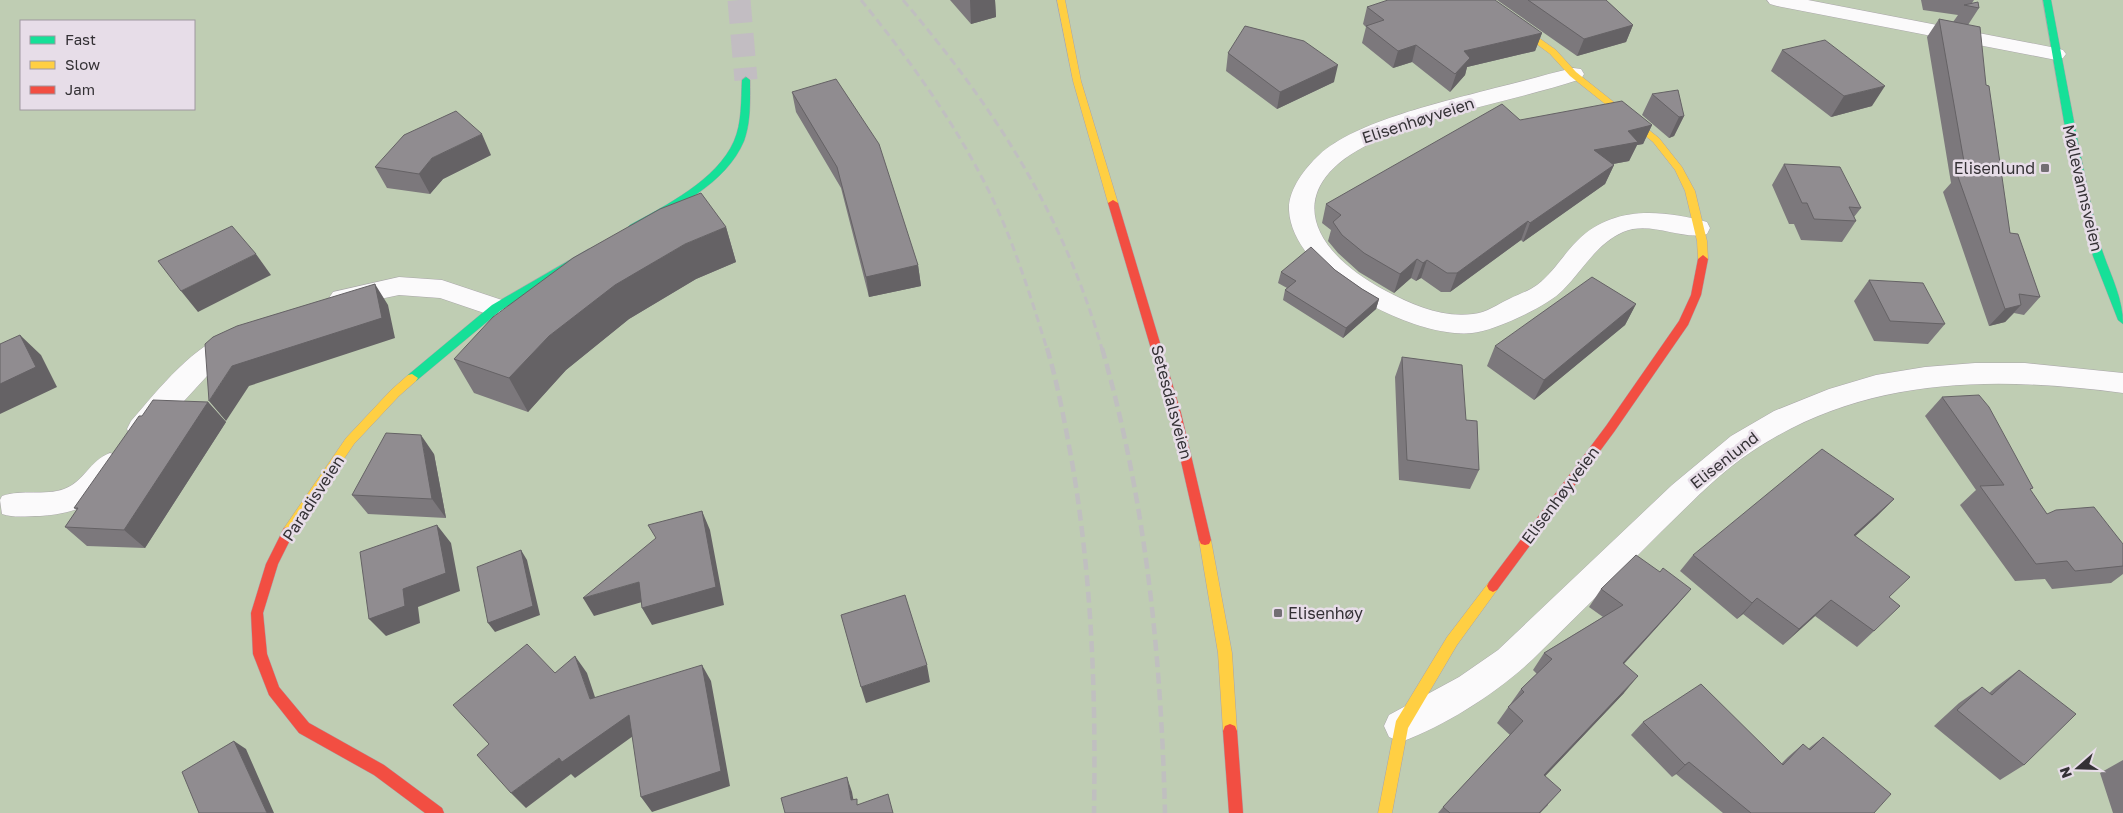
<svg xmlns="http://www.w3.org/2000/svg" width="2123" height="813" font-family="'Golos Text',sans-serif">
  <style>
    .green { fill: #bfcdb3; fill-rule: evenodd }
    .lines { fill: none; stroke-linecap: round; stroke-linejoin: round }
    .secondary-tunnel { stroke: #c2bdc2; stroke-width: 23; stroke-dasharray: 23 11; stroke-linecap: butt }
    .street-casing { stroke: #aaa6aa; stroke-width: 1 }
    .fast-casing { stroke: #aaa6aa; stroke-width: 1 }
    .slow-casing { stroke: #aaa6aa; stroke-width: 1 }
    .jam-casing { stroke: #aaa6aa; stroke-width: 1 }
    .street { fill: #fbfafb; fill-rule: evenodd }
    .fast { fill: #16e098; fill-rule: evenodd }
    .slow { fill: #ffcf43; fill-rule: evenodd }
    .jam { fill: #f24e42; fill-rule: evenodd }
    .rail-far1 { stroke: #c0bfc0; stroke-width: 3; stroke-dasharray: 8 4.5; stroke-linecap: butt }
    .rail { stroke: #c0bfc0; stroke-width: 4.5; stroke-dasharray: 11 5.5; stroke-linecap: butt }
    .wall { fill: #7c787c }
    .shaded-wall { fill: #656265 }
    .building { fill: #908c90; stroke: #656265 }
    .poi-dot { fill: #726e73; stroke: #e7dde8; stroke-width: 2 }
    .labels { text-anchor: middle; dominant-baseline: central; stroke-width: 5; stroke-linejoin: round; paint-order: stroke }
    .street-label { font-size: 16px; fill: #343135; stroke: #e7dde8 }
    .poi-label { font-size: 16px; fill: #343135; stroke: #e7dde8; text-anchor: end }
  </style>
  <rect width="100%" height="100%" fill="#e5e0e5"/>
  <path class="green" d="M0 0H2123V813H0ZM21 21H194V109H21Z"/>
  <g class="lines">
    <path class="secondary-tunnel" d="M739 0 746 80"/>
    <defs>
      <path id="street" d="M1767 0H1808L2056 48 2063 50 2066 54 2063 58 2056 60 1777 6 1770 4Z
        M1573 68 1581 69 1584 74 1581 79C1514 101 1445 111 1380 139 1281 182 1303 247 1386 291 1413 305 1442 318 1473 314 1486 313 1498 304 1509 299 1519 294 1529 291 1537 285 1553 273 1563 255 1577 241 1613 205 1662 210 1707 222L1710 228 1707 234C1682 241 1651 220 1623 232 1596 244 1583 270 1563 290 1548 306 1494 331 1472 333 1414 339 1292 276 1289 210 1288 190 1305 168 1319 155 1355 121 1447 101 1495 88 1521 82 1547 74 1573 68Z
        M399 277 442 280 505 301 509 308 505 315 496 317 440 298 399 295 342 307 333 304 329 298 333 292Z
        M237 330 246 333 250 340 246 347 207 376 151 437 141 440 131 437 127 429 131 421C160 388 193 344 237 330Z
        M1975 363H2025L2123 373V393C1993 376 1864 376 1751 452 1718 474 1690 504 1661 532 1618 575 1575 618 1532 660 1495 694 1448 724 1401 742L1389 737 1384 726 1389 715 1459 677 1498 650 1672 485 1731 436 1774 411 1829 389 1876 375 1925 367Z
        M110 453 120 457 124 465C105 502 80 513 40 516 26 516 14 518 2 514L0 500 2 496C22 489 45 496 64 489 84 482 90 460 110 453Z"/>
      <path id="fast" d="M2043 0H2051C2066 79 2080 158 2098 236 2105 266 2123 293 2123 324L2118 320 2093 256 2070 156Z
        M746 77 750 80C750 100 751 122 744 141 726 184 675 208 636 229H630L628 227 630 225C665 206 717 180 734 141 742 123 741 100 742 80Z
        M589 249 594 252 593 254 500 311 416 381H408L406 378 408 375 492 305Z"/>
      <path id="slow" d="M1057 0H1065L1081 81 1118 203 1116 205 1113 206 1108 203 1073 81Z
        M1477 0H1486L1556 50 1576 72 1659 138 1682 167 1695 191 1707 241 1708 259 1707 261 1703 263 1698 259 1697 241 1685 191 1675 170 1653 142 1570 76 1550 54Z
        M412 374 418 378 416 381 399 396 354 444 292 536 288 537 284 536 282 532 284 528 346 438 391 390 408 375Z
        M1205 535 1209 536 1211 540 1232 653 1237 731 1235 736 1230 738 1225 736 1223 731 1218 653 1199 540 1201 536Z
        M1493 580 1497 582 1499 586 1497 590 1457 645 1408 728 1392 813H1378L1396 721 1447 637 1489 582Z"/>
      <path id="jam" d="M1113 200 1118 203 1181 413 1211 540 1209 544 1205 545 1201 544 1199 540 1170 413 1108 203Z
        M1703 255 1708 259 1701 295 1688 325 1614 432 1497 590 1493 592 1489 590 1487 586 1489 582 1606 426 1679 321 1691 295 1698 259Z
        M288 527 292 528 294 532 278 564 263 613 267 654 279 687 309 723 384 765 442 808 444 813H425L374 775 299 733 269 695 253 654 251 613 266 564 284 528Z
        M1230 724 1235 726 1237 731 1243 813H1229L1223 731 1225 726Z"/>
    </defs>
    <use href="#street" class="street-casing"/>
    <use href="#fast" class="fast-casing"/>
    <use href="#slow" class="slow-casing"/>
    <use href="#jam" class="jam-casing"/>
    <use href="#street" class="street"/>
    <use href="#fast" class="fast"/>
    <use href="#slow" class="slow"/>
    <use href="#jam" class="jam"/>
    <path class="rail-far1" d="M861 0C913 64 961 131 996 206 1017 252 1032 301 1047 349
      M903 0C994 107 1063 213 1102 349"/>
    <path class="rail" d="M1047 348C1058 385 1065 424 1072 462 1092 579 1096 695 1094 813
      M1102 348C1146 501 1161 655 1165 813"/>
  </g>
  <path class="wall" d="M950 0H995L996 17 971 24Z
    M1497 0H1606L1633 25 1626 42 1577 56Z
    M1921 0H1974L1972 3 1979 8 1968 25 1986 85 2010 233 2040 297 2024 315 2014 313 2005 322 1989 326 1943 192 1951 183 1927 37 1939 19 1953 22 1958 15 1923 10Z
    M1367 7 1542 33 1535 51 1467 67 1465 75 1450 92 1412 62 1393 68 1362 43 1366 27 1363 24Z
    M1782 50 1872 106 1831 117 1771 71Z
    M1228 53 1334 82 1277 109 1226 71Z
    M792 92 918 265 921 286 869 297 841 188 796 112Z
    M1652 94 1684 116 1674 136 1669 138 1642 115Z
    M1520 120 1652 125 1643 144 1637 145 1629 161 1613 164 1614 165 1605 184 1523 242 1521 240 1450 292H1441L1421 278 1416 281 1411 278 1394 293 1359 272 1338 253 1328 241 1331 230 1322 223 1326 204Z
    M491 155 443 179 430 194 387 188 375 167Z
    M1784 164 1861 208 1854 217 1856 221 1842 242 1801 240 1794 224H1789L1772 185Z
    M726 227 736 262 696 279 629 319 566 370 528 412 474 393 454 359Z
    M1335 270 1362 289 1379 299 1376 309 1343 338 1283 300 1285 290 1287 288 1278 283 1281 272Z
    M1869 280 1945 324 1928 344 1874 341 1854 301Z
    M1636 304 1625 325 1534 400 1487 366 1495 346Z
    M1402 357 1466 420 1479 470 1470 489 1399 480 1395 377Z
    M1942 397 2033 488 2030 490 2047 514 2123 544V574L2111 583 2052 589 2045 579 2015 581 1960 505 1976 490 1925 416Z
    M208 402 226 422 145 548 87 546 65 527 77 510 74 508 142 416Z
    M434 454 446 518 368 514 352 495Z
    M1894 499 1877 516 1855 536 1889 597 1874 631 1857 647 1815 616 1783 645 1743 614 1737 619 1680 571 1693 555Z
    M1660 572 1691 589 1676 606 1624 664V693L1545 776 1548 805 1540 813H1438L1443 807 1510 735 1497 723 1521 689 1537 674 1533 670 1544 653 1603 617 1589 607 1601 589Z
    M2019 670 2024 765 2000 780 1934 726 1959 703 1982 687 1989 693 1996 687Z
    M1643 722 1781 764 1788 757 1803 744 1808 749 1823 737 1874 813H1723L1676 774 1672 777 1631 735Z
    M2123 760V813H2113L2100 773Z"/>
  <path class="shaded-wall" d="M970 0H995L996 17 971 24Z
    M1633 25 1626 42 1577 56 1584 39Z
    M1542 33 1535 51 1467 67 1465 75 1450 92 1464 51Z
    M1416 45 1412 62 1393 68 1398 51Z
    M1338 65 1334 82 1277 109 1280 92Z
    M1885 86 1872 106 1831 117 1844 96Z
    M1684 116 1674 136 1669 138 1679 117Z
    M1652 125 1643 144 1637 145 1629 161 1586 169 1594 150 1628 131Z
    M482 134 491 155 443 179 430 194 419 174 432 158Z
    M1614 165 1605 184 1523 242 1530 223Z
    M1528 221 1521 240 1450 292 1457 273Z
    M726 227 736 262 696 279 629 319 566 370 528 412 509 378 549 336 615 285 685 244Z
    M256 254 271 275 198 312 181 291Z
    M1417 259 1411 278 1394 293 1400 274Z
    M1427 260 1421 278 1416 281 1423 263Z
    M918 265 921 286 869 297 866 277Z
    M375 284 388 305 395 338 249 386 226 421 209 401 232 366Z
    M1379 299 1376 309 1343 338 1346 328Z
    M1636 304 1625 325 1534 400 1544 380Z
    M2021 305 2005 322 1989 326 2005 309Z
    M20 335 41 355 57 387 0 414V384Z
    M208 402 226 422 145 548 124 530Z
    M421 435 434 454 446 518 432 499Z
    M1894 499 1877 516 1838 552 1854 535Z
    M702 511 710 530 724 605 652 625 642 608Z
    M437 525 451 543 460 591 418 607 420 623 386 636 369 619 403 589Z
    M521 550 527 560 540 615 495 632 488 623Z
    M639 582 649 600 594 616 583 598Z
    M1691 589 1676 606 1609 680 1623 663Z
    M1757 598 1743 614 1737 619 1752 603Z
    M1831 600 1815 616 1783 645 1799 629Z
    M575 656 587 673 601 715 590 699Z
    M702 665 711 681 730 786 652 812 641 797Z
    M927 665 930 682 866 703 861 687Z
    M1638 676 1624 693 1532 790 1544 775Z
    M629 715 640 731 575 778 571 774 526 808 511 793 559 758Z
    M234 741 246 749 274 813H267Z
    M1689 762 1676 774 1672 777 1685 765Z
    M847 777 852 792 856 813 851 800Z
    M1561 790 1540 813H1539Z"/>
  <path class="building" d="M1388 0H1495L1542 33 1464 51 1470 58 1455 74 1416 45 1398 51 1366 26 1384 20 1367 7Z
    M1528 0H1606L1633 25 1584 39Z
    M1978 2 1979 8 1964 5Z
    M1939 19 1980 27 1986 85 1989 86 2010 233 2018 234 2040 297 2019 294 2021 305 2005 309 1957 174 1966 173Z
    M1245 26 1304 41 1338 65 1280 92 1228 53Z
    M1825 40 1885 86 1844 96 1782 50Z
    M836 79 879 144 918 265 866 277 837 167 792 92Z
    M1678 90 1684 116 1679 117 1652 94Z
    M1622 101 1652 125 1628 131 1638 142 1594 150 1614 165 1530 223 1528 221 1457 273H1447L1427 260 1423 263 1417 259 1400 274 1364 253 1342 235 1333 222 1341 215 1326 204 1502 104 1520 120Z
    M456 111 482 134 432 158 419 174 375 167 404 135Z
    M1784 164 1840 167 1861 208 1849 207 1856 221 1814 219 1807 203H1802Z
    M701 193 726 227 685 244 615 285 549 336 509 378 454 359 493 317 573 258 660 209Z
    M232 226 256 254 181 291 158 261Z
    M1311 247 1335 270 1362 289 1379 299 1346 328 1285 290 1296 281 1281 272Z
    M1592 277 1636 304 1544 380 1495 346Z
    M1869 280 1923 283 1945 324 1890 321Z
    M375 284 382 318 232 366 209 401 205 344 213 337 237 326Z
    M20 335 36 367 0 384V344Z
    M1402 357 1462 365 1466 420 1477 421 1479 470 1407 460Z
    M1979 395 1989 407 2033 488 2030 489 2047 514 2056 510 2094 507 2123 544V566L2075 571 2067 561 2036 564 1980 486 2004 485 1942 397Z
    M153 400 208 402 124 530 65 527 78 508H74L139 416H142Z
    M386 433 421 435 432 499 352 495Z
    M1822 449 1894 499 1854 535 1910 577 1889 597 1900 606 1874 631 1831 600 1799 629 1757 598 1752 603 1693 555Z
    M702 511 716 587 642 608 639 582 583 598 656 538 648 525Z
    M437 525 446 573 403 589 405 606 369 619 360 552Z
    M521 550 533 606 488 623 477 567Z
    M1636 555 1660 572 1663 568 1691 589 1623 663 1638 676 1544 775 1561 790 1539 813H1450L1443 807 1523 721 1508 707 1524 692 1521 689 1552 659 1544 653 1623 605 1601 589Z
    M905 595 927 665 861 687 841 615Z
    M527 644 555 673 575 656 590 699 702 665 721 771 641 797 629 715 562 762 559 758 511 793 477 755 489 744 453 705Z
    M2019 670 2076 714 2024 765 1957 710 1982 687 1992 695Z
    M1701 684 1783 765 1803 744 1810 750 1823 737 1891 794 1874 813H1751L1689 762 1685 765 1643 722Z
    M234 741 267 813H199L182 772Z
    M847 777 851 800 857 799V805L888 794 893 813H785L781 798Z"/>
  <g class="poi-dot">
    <rect x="2040" y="163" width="10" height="10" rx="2.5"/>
    <rect x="1273" y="608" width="10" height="10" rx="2.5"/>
  </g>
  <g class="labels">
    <g class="street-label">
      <text transform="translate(1418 120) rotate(-18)">Elisenhøyveien</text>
      <text transform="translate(2083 188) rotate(77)">Møllevannsveien</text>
      <text transform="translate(1172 402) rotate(75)">Setesdalsveien</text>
      <text transform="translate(1724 460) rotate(-38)">Elisenlund</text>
      <text transform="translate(1560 495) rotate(-53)">Elisenhøyveien</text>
      <text transform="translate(313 498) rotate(-57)">Paradisveien</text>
    </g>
    <g class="poi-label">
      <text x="2035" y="168">Elisenlund</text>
      <text x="1288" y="613" text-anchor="start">Elisenhøy</text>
    </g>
  </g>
  <rect x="20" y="20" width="175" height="90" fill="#e7dde8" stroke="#9f98a0"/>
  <rect x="30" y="36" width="25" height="8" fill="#16e098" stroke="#9f98a0"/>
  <text x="65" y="45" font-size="15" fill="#343135">Fast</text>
  <rect x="30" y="61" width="25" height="8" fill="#ffcf43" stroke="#9f98a0"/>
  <text x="65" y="70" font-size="15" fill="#343135">Slow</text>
  <rect x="30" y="86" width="25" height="8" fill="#f24e42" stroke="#9f98a0"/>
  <text x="65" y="95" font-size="15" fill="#343135">Jam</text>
  <g transform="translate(2078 768) rotate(250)" stroke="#e7dde8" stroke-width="4" paint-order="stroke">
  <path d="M0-4L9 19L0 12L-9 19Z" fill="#343135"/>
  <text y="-8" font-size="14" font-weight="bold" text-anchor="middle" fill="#343135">N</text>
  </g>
</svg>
